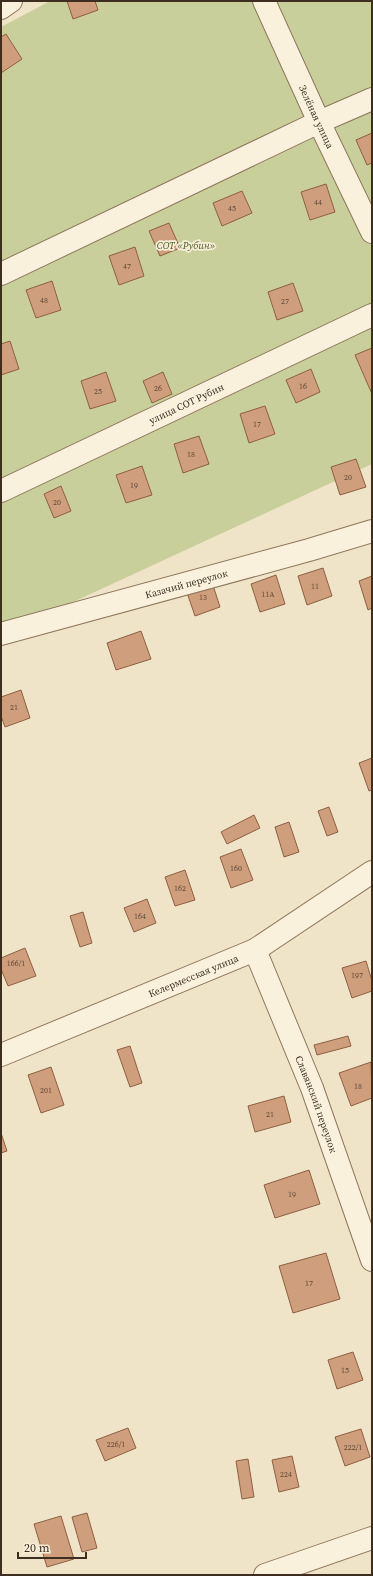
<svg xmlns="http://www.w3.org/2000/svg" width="373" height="1576" font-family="'Source Serif 4',serif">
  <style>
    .green { fill: #c9cf9b }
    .building { fill: #cf9f7d; stroke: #8d5f41 }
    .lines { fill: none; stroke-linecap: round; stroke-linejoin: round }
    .minor-casing { stroke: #8d765c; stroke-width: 24 }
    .minor { stroke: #faf1dc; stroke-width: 22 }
    .labels { text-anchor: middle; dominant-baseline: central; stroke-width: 3.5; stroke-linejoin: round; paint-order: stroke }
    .number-label { font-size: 8px; fill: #624a37 }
    .street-label { font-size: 10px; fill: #3d2e20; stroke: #f7eed8 }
    .park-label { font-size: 10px; font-style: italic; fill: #4d5a26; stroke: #f7eed8 }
  </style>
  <rect width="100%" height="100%" fill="#f0e4c8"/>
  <path class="green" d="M50 1H372V464L71 603 1 631V27Z"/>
  <path class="building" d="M67 1H95L98 10 73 19Z
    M6 34 22 59 1 73V37Z
    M372 133V163L367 165 356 140Z
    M326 184 335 212 310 220 301 192Z
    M242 191 252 213 222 226 213 203Z
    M169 223 180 248 160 256 149 231Z
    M135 247 144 276 119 285 109 256Z
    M52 281 61 310 36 318 26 290Z
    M293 283 303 311 277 320 268 292Z
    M10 341 19 369 1 375V344Z
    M372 348V394L355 355Z
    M311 369 320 392 296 403 286 380Z
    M106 372 116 401 90 409 81 381Z
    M163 372 172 394 152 403 143 381Z
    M265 406 275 434 249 443 240 414Z
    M199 436 209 464 183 473 174 444Z
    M356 459 366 487 340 495 331 467Z
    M142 466 152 495 126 503 116 475Z
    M61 486 71 511 54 518 44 494Z
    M323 568 332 596 307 605 298 576Z
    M276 575 285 604 260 612 251 584Z
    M372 576V608L368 610 359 581Z
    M211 579 220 607 195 616 185 587Z
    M141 631 151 659 116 670 107 643Z
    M21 690 30 718 5 727 1 716V697Z
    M372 758V790L369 791 359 763Z
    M329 807 338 832 327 836 318 811Z
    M254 815 260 828 227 844 221 832Z
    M289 822 299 852 284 857 275 827Z
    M241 849 253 880 231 888 220 857Z
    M185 870 195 900 175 906 165 877Z
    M147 899 156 923 134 932 124 908Z
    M83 912 92 943 80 947 70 916Z
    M25 948 36 976 8 986 1 969V958Z
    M366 961 372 981V991L352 998 342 968Z
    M348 1036 351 1046 317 1055 314 1045Z
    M130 1046 142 1083 130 1087 117 1050Z
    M371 1062 372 1098 351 1106 339 1073Z
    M51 1067 64 1105 41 1113 28 1075Z
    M284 1096 291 1122 255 1132 248 1106Z
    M1 1133 7 1151 1 1153Z
    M309 1170 320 1204 275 1218 264 1185Z
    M326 1253 340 1299 293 1313 279 1266Z
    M353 1352 363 1380 337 1389 328 1360Z
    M128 1428 136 1448 105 1461 96 1440Z
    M361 1429 370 1457 345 1466 335 1437Z
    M292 1456 299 1487 279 1492 272 1460Z
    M248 1459 254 1497 242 1499 236 1461Z
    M87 1513 97 1548 82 1552 72 1517Z
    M61 1516 74 1559 47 1567 34 1524Z"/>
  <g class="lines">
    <defs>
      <g id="minor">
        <path id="s1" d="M264 1 319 122 372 232"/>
        <path d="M1 8 11 1"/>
        <path d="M1 274 319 122 372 99"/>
        <path id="s2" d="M1 491 372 315"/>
        <path id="s3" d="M1 634 309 550 372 531"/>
        <path id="s4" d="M255 950 312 1088 372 1260"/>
        <path id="s5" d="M1 1055 255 950 372 872"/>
        <path d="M265 1575 372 1538"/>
      </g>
    </defs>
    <use href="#minor" class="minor-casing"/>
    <use href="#minor" class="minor"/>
  </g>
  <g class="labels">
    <g class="number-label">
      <text x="318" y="202">44</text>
      <text x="232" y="208">45</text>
      <text x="127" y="266">47</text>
      <text x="44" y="300">48</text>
      <text x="285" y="301">27</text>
      <text x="303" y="386">16</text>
      <text x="158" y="388">26</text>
      <text x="98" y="391">25</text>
      <text x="257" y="424">17</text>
      <text x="191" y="454">18</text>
      <text x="348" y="477">20</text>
      <text x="134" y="485">19</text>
      <text x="57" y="502">20</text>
      <text x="315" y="586">11</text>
      <text x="268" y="594">11А</text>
      <text x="203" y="597">13</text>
      <text x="14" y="707">21</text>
      <text x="236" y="868">160</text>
      <text x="180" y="888">162</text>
      <text x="140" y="916">164</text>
      <text x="16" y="963">166/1</text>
      <text x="357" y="975">197</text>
      <text x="358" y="1086">18</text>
      <text x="46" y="1090">201</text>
      <text x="270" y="1114">21</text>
      <text x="292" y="1194">19</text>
      <text x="309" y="1283">17</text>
      <text x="345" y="1370">15</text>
      <text x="116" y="1444">226/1</text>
      <text x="353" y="1447">222/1</text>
      <text x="286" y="1474">224</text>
    </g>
    <g class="street-label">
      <text stroke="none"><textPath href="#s1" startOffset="127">Зелёная улица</textPath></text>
      <text stroke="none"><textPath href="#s2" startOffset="205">улица СОТ Рубин</textPath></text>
      <text stroke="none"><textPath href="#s3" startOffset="192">Казачий переулок</textPath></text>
      <text stroke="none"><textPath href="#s5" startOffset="208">Келермесская улица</textPath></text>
      <text stroke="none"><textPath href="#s4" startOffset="166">Славянский переулок</textPath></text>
    </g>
    <g class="park-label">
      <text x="186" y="245">СОТ «Рубин»</text>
    </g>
  </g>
  <rect width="373" height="1576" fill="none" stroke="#3d2e20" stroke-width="4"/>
  <path d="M18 1552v6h68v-6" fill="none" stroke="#3d2e20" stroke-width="2"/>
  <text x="24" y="1552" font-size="12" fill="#3d2e20" stroke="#f7eed8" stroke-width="3" paint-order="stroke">20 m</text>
</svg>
